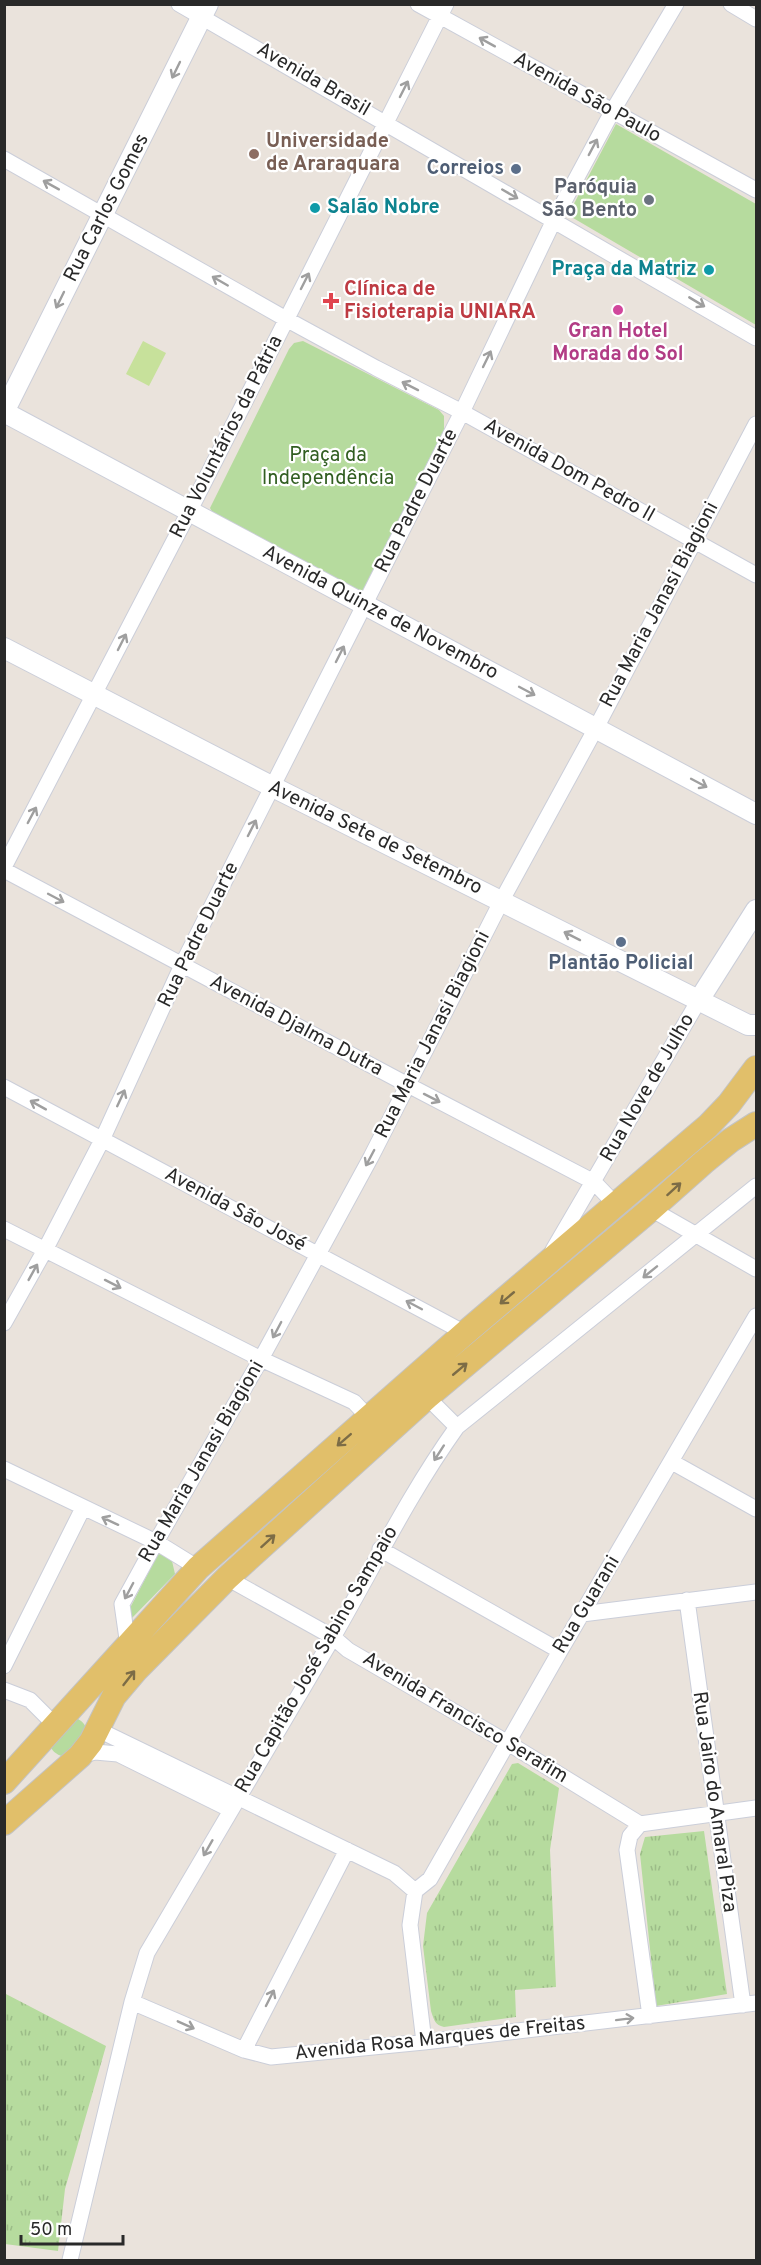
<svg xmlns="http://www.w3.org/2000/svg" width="761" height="2265" font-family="Overpass,sans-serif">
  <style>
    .grass { fill: url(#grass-tufts) }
    .park { fill: #b6db9e }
    .pitch { fill: #c7e19b }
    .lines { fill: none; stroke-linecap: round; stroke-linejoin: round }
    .minor-casing { stroke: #cbced9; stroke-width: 17 }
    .tertiary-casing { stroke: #cbced9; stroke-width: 22 }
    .primary-casing { stroke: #c3c3c3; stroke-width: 26 }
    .minor { stroke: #fff; stroke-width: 15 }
    .tertiary { stroke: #fff; stroke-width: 20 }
    .primary { stroke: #e1bf6a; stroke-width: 24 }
    .oneway { stroke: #9f9f9f }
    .oneway2 { stroke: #7c6c46 }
    .education-dot { fill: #8d6e63; stroke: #fff; stroke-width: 2 }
    .service-dot { fill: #5c6f8a; stroke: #fff; stroke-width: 2 }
    .worship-dot { fill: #6b7280; stroke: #fff; stroke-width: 2 }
    .culture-dot { fill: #0f9aa8; stroke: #fff; stroke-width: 2 }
    .health-dot { fill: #e0444e; stroke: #fff; stroke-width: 2 }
    .hotel-dot { fill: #d1479c; stroke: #fff; stroke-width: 2 }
    .labels { text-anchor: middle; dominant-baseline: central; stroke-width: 4.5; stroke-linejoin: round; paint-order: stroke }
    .street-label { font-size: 20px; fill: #292929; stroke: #fff }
    .education-label { font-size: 20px; font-weight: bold; fill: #785e54; stroke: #fff; text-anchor: start }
    .service-label { font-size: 20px; font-weight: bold; fill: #4e5e75; stroke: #fff; text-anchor: end }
    .worship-label { font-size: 20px; font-weight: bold; fill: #5b616d; stroke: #fff; text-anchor: end }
    .culture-label { font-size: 20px; font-weight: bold; fill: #0d838f; stroke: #fff; text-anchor: start }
    .health-label { font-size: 20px; font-weight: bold; fill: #be3a42; stroke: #fff; text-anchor: start }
    .hotel-label { font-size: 20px; font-weight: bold; fill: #b23c85; stroke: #fff }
    .park-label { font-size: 20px; fill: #315e21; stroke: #fff }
  </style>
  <defs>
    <pattern id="grass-tufts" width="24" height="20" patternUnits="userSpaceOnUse" patternTransform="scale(1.5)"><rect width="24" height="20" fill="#b6db9e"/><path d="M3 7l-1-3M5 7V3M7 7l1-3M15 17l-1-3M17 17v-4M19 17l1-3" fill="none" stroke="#9cbc88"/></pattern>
  </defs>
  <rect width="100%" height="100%" fill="#eae3dc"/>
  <path class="grass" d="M518 1763 559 1788 550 1850 556 1987 515 1990 516 2017 444 2027C435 2025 434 2020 431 2011L423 1946 427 1913 512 1764Z
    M704 1831 727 1994 656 2006 640 1854 645 1837Z
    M4 1993 106 2046 65 2189 58 2251 5 2244Z"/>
  <path class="park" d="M616 124 756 204V325L568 215Z
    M303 341 439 410 444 416V431L366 587 361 592 355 593 215 517 210 508 289 349 294 343Z
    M158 1554 164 1555 172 1561 175 1574 131 1619 130 1608Z
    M76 1718C84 1722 87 1726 87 1736L64 1757C55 1754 52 1751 49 1743Z"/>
  <path class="pitch" d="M143 341 166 353 149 386 126 374Z"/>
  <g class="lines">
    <defs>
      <path id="minor" d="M179 4 756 338
        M418 4 756 190
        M731 4 756 19
        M4 159 286 319 376 368 462 412 756 575
        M4 867 189 512 446 4
        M4 870 408 1085 594 1182 615 1204
        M4 1087 465 1333
        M651 1209 756 1269
        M4 1229 261 1359 354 1402 369 1418
        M553 1250 699 1000
        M4 1323 45 1250 102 1140 182 965 462 412 554 220 612 112 676 4
        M427 1397 457 1427
        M672 1462 756 1509
        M4 1469 156 1542 198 1568
        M380 1549 560 1651
        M227 1578 333 1637 348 1650 508 1743 640 1824
        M687 1600 743 2005
        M582 1614 756 1592
        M128 1646 122 1604 156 1542 261 1359 371 1157 502 900 596 728 756 424
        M4 1666 83 1508
        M4 1690 30 1700 55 1725
        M98 1727 107 1734 394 1873 415 1891
        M80 1756 95 1752 118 1754 231 1810
        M640 1824 630 1836 627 1850 650 2016
        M640 1824 756 1808
        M415 1891 430 1879 560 1651 756 1316
        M415 1891 410 1925 424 2042
        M132 2002 244 2050 271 2057 424 2042 756 2003
        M244 2050 347 1850
        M70 2260 132 2002 147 1953C208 1848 271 1744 332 1639 373 1568 409 1494 457 1427L756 1186"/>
      <path id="tertiary" d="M4 412 756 814
        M4 412 208 4
        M4 648 273 787 748 1025H756
        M699 1000 756 910"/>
      <path id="primary" d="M4 1782 198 1568 465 1333 708 1126 729 1104 756 1068
        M4 1823 80 1756 91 1742 114 1696 136 1670 227 1578 427 1397 651 1209 704 1162 731 1140 756 1124"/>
    </defs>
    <use href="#minor" class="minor-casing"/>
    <use href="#tertiary" class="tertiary-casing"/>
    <use href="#primary" class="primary-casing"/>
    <use href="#minor" class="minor"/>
    <use href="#tertiary" class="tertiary"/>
    <use href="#primary" class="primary"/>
  </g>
  <defs><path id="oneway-shaft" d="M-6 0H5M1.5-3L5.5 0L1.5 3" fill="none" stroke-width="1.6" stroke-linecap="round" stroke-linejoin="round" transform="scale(1.5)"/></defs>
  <g class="oneway">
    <use href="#oneway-shaft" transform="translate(487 42) rotate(-151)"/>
    <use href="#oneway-shaft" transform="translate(176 70) rotate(116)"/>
    <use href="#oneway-shaft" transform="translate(404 89) rotate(-63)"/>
    <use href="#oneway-shaft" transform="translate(593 147) rotate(-62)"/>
    <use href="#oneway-shaft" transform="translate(51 185) rotate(-151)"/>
    <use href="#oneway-shaft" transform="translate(510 194) rotate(30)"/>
    <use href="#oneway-shaft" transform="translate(220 281) rotate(-150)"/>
    <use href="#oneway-shaft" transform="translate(305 281) rotate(-63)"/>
    <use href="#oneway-shaft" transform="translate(60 300) rotate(116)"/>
    <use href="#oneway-shaft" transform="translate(697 302) rotate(31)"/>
    <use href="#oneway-shaft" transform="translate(487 359) rotate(-64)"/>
    <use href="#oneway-shaft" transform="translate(410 386) rotate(-153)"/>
    <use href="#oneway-shaft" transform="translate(122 642) rotate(-63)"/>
    <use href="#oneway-shaft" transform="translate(340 654) rotate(-63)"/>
    <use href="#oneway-shaft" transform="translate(527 691) rotate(28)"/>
    <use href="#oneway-shaft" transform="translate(699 783) rotate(28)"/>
    <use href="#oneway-shaft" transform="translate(32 815) rotate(-62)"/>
    <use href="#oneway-shaft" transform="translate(252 828) rotate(-63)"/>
    <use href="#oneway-shaft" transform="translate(56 898) rotate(28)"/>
    <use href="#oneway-shaft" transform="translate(572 936) rotate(-153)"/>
    <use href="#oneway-shaft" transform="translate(121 1098) rotate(-65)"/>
    <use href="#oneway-shaft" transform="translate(432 1098) rotate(27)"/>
    <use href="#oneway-shaft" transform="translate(38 1105) rotate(-151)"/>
    <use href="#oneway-shaft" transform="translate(370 1158) rotate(118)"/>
    <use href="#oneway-shaft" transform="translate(33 1272) rotate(-61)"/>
    <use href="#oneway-shaft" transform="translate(650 1272) rotate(141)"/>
    <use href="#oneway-shaft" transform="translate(113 1284) rotate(27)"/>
    <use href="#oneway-shaft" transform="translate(414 1305) rotate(-152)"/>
    <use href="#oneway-shaft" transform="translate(277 1330) rotate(118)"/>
    <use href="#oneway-shaft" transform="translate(439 1453) rotate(123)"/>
    <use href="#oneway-shaft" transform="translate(110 1521) rotate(-155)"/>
    <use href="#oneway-shaft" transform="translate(129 1591) rotate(118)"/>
    <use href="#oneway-shaft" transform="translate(208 1848) rotate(120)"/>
    <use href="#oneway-shaft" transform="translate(270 1998) rotate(-63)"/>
    <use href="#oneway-shaft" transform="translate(625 2019) rotate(-7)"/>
    <use href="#oneway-shaft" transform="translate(186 2025) rotate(24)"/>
  </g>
  <g class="oneway2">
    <use href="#oneway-shaft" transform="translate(674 1189) rotate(-42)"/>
    <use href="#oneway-shaft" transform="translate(507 1298) rotate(140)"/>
    <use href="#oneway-shaft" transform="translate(460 1369) rotate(-40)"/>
    <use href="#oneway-shaft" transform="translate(344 1440) rotate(139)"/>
    <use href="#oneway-shaft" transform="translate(268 1541) rotate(-42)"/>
    <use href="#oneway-shaft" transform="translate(129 1678) rotate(-52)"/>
  </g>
  <circle class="education-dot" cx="254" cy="154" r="6"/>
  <g class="service-dot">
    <circle cx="516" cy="169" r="6"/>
    <circle cx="621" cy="942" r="6"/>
  </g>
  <circle class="worship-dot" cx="649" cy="200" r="6"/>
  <g class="culture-dot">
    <circle cx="315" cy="208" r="6"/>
    <circle cx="709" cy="270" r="6"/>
  </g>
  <path class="health-dot" d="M328 292h6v6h6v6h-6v6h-6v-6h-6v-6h6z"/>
  <circle class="hotel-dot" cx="618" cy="310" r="6"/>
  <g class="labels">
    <g class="street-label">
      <text transform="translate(313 80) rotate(30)">Avenida Brasil</text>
      <text transform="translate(587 98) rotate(29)">Avenida São Paulo</text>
      <text transform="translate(107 208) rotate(-63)">Rua Carlos Gomes</text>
      <text transform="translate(227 437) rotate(-63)">Rua Voluntários da Pátria</text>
      <text transform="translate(569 471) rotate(29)">Avenida Dom Pedro II</text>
      <text transform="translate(417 501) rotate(-63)">Rua Padre Duarte</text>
      <text transform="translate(660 605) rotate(-62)">Rua Maria Janasi Biagioni</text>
      <text transform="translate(380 613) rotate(28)">Avenida Quinze de Novembro</text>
      <text transform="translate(375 838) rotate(26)">Avenida Sete de Setembro</text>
      <text transform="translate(199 935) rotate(-64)">Rua Padre Duarte</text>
      <text transform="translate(296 1026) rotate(28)">Avenida Djalma Dutra</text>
      <text transform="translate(433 1035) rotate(-63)">Rua Maria Janasi Biagioni</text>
      <text transform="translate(648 1088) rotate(-60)">Rua Nove de Julho</text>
      <text transform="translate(235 1210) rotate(28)">Avenida São José</text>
      <text transform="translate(202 1462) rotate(-60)">Rua Maria Janasi Biagioni</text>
      <text transform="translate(587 1605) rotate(-59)">Rua Guarani</text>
      <text transform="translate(317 1660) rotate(-60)">Rua Capitão José Sabino Sampaio</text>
      <text transform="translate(465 1718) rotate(31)">Avenida Francisco Serafim</text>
      <text transform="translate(714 1802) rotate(82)">Rua Jairo do Amaral Piza</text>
      <text transform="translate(440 2039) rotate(-6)">Avenida Rosa Marques de Freitas</text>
    </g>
    <g class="education-label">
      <text x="266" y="142">Universidade<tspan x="266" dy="23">de Araraquara</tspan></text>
    </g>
    <g class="service-label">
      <text x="504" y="169">Correios</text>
      <text x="621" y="964" text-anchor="middle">Plantão Policial</text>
    </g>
    <g class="worship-label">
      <text x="637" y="188">Paróquia<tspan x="637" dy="23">São Bento</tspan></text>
    </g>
    <g class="culture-label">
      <text x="327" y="208">Salão Nobre</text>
      <text x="697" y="270" text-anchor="end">Praça da Matriz</text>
    </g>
    <g class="health-label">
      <text x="344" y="290">Clínica de<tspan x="344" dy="23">Fisioterapia UNIARA</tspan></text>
    </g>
    <g class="hotel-label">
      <text x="618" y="332">Gran Hotel<tspan x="618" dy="23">Morada do Sol</tspan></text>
    </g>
    <g class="park-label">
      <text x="328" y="456">Praça da<tspan x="328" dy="23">Independência</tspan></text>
    </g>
  </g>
  <rect width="761" height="2265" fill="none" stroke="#292929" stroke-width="12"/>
  <path d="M21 2235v9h102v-9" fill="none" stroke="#292929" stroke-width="3"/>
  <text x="30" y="2235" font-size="18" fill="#292929" stroke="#ffffff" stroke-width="4.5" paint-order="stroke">50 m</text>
</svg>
